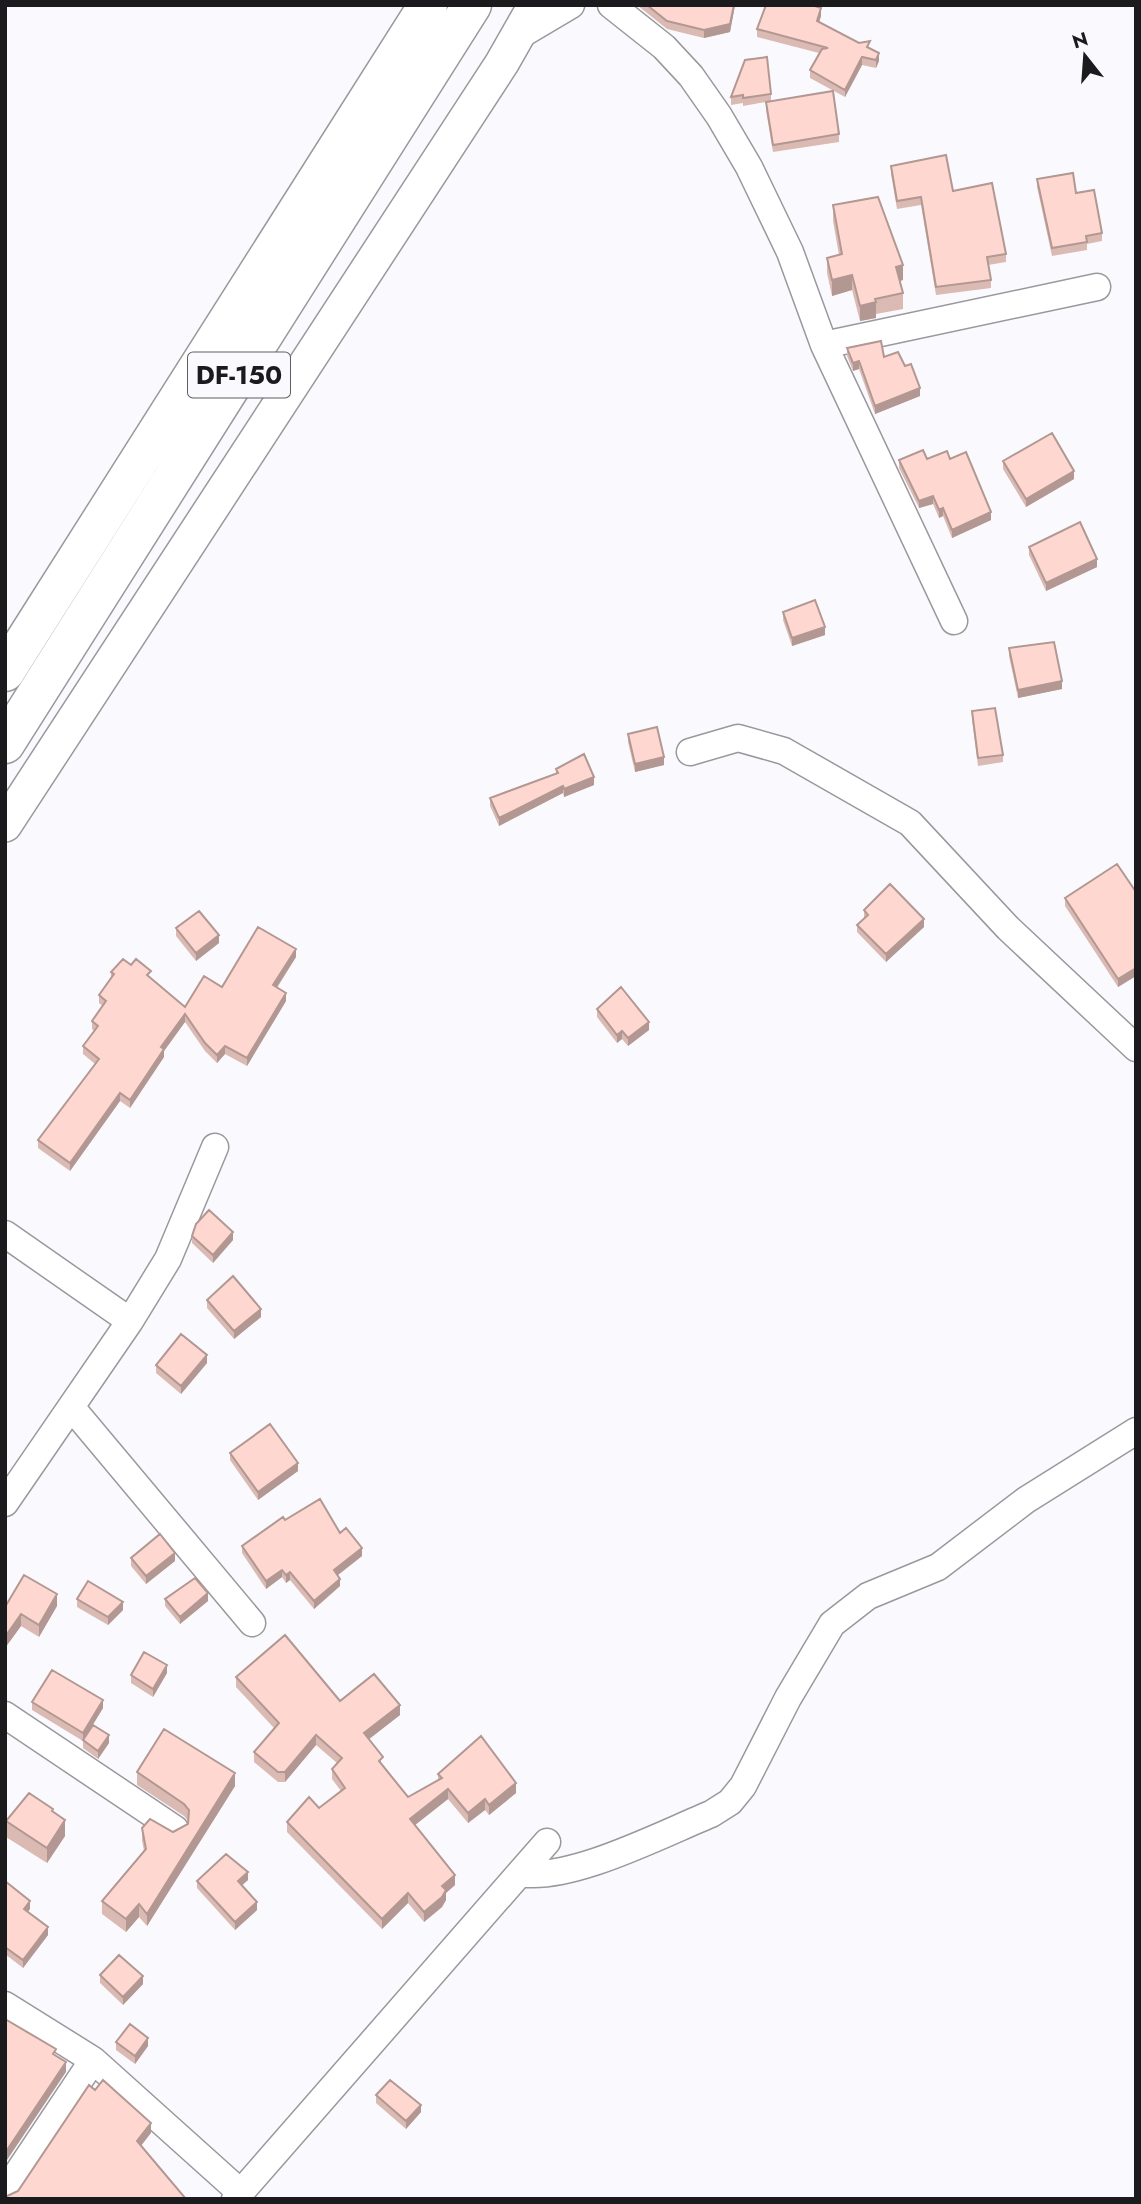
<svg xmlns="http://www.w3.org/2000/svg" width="1141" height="2204" font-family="Jost,sans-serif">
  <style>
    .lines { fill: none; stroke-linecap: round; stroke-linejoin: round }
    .minor-casing { stroke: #99999d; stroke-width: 29 }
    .tertiary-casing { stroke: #99999d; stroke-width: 36 }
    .primary-casing { stroke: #99999d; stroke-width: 41 }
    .minor { stroke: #fff; stroke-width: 26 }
    .tertiary { stroke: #fff; stroke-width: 33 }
    .primary { stroke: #fff; stroke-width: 38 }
    .wall { fill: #dabab3 }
    .shaded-wall { fill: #b29792 }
    .building { fill: #fed8d0; stroke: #b29792; stroke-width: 2 }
    .labels { text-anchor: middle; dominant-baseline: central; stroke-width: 5; stroke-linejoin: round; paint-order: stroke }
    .shield { fill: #fafafe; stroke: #5e5e60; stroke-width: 2 }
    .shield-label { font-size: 26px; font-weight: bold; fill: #1b1b1d }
  </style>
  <rect width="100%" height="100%" fill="#fafafe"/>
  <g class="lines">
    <defs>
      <path id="minor" d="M611 5 664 47 691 76 719 116 749 167 790 252 824 345 954 621
        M517 37 571 5
        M824 345 1097 287
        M690 752 738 738 784 751 910 823 1008 928 1136 1048
        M5 1234 130 1321
        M72 1408 252 1623
        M5 1503 130 1321 168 1259 215 1147
        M5 1715 175 1829
        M520 1873C570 1882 662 1834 711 1814L730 1802 743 1786 788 1698 832 1624 868 1596 938 1567 1026 1500 1136 1431
        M5 2005 93 2060 240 2192
        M5 2192 93 2060
        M235 2199 547 1842"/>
      <path id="tertiary" d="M5 825 502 63 535 5"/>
      <path id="primary" d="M5 672 428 5
        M5 744 472 5"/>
    </defs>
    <use href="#minor" class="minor-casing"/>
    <use href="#tertiary" class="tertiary-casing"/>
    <use href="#primary" class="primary-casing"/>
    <use href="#minor" class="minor"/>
    <use href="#tertiary" class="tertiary"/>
    <use href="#primary" class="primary"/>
  </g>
  <path class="wall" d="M637 5H735L730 32 704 38 667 29Z
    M821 16 819 22 870 48 879 61 876 68 862 65 845 97 810 78V70L819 53 757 37V29Z
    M745 60 771 94V101L839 134V142L773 152 766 110V102L743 106V103L731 105V97Z
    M891 166 953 191 1006 254V262L988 265 991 280V288L936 295 921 205 897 209 891 174Z
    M1037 179 1076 193 1102 233V241L1087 244V250L1052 256 1037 187Z
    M833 205 903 280 900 281 903 293V309L876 314V318L860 321 852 290 832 296 827 273V258L839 255 833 221Z
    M847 348 884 357 920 396 875 414 859 369 853 371 847 356Z
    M950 459 991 520 952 538 943 516 939 518 933 504 919 508 899 468V460Z
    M1003 461 1074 479 1026 507 1003 469Z
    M1029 547 1097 567 1046 591 1029 555Z
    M783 612 825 635 792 646 783 620Z
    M1009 648 1062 689 1018 698 1009 656Z
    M972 711 1003 755V762L978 766 972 719Z
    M628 734 664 765 635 772 628 742Z
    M556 769 594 785 564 797 563 793 499 826 490 806V798L556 774Z
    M1136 892V976L1118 987 1065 906V898Z
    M864 910 924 927 886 962 857 932V925L864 918Z
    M176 928 219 943 196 961 176 936Z
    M296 957 277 988 286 1001 247 1066 225 1054 217 1063 205 1051 185 1022 164 1051V1057L130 1108 120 1101 70 1171 38 1148V1140L95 1064 83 1054V1046L94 1031 92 1029V1021L103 1006 99 1003V995L111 980V972L131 965 151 978 185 1007 222 987Z
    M597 1009 649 1030 628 1046 622 1039 617 1043 597 1017Z
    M192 1236 233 1240 213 1263 192 1243Z
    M207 1300 261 1317 234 1339 207 1308Z
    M207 1363 181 1394 156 1373V1365Z
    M230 1453 298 1471 258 1500 230 1460Z
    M285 1520 340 1533 362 1556 338 1575 340 1586 314 1609 290 1580 286 1583 282 1577 266 1589 242 1553V1546Z
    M131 1558 175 1561 146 1584 131 1566Z
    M77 1599 123 1610 108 1625 77 1607Z
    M165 1599 208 1601 180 1624 165 1606Z
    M57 1606 39 1637 21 1626 5 1648V1607Z
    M167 1673 153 1697 131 1683V1675Z
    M236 1677 400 1715 369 1739 383 1766 408 1797 438 1780V1774L516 1793 489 1815 485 1810 468 1823 448 1799 415 1825 455 1885 446 1893V1900L442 1907 424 1922 408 1903 382 1929 287 1832V1822L319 1808 341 1791 332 1779V1769L337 1763 316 1745 285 1782H278L254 1762V1752L274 1728 236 1687Z
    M32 1702 103 1708 83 1741 32 1710Z
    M83 1740 109 1743 98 1759 83 1748Z
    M137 1772 235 1786 147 1926 139 1917 126 1932 102 1914V1901L144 1851 142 1840V1828L173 1832 188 1824 189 1822 184 1816 137 1785Z
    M6 1821 65 1836 47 1863 6 1837Z
    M248 1880 242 1885 257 1910 235 1930 197 1888V1881Z
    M5 1881 30 1909 27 1912 48 1935 23 1968 5 1954Z
    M100 1975 143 1984 123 2005 100 1983Z
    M116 2042 148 2046 135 2064 116 2050Z
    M376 2095 421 2112 406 2129 376 2103Z"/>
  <path class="shaded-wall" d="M734 5H735L730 32 704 38V30Z
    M821 8V16L817 29V21Z
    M879 53V61L876 68V60Z
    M862 57V65L845 97V90Z
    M903 265V280L896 282V267Z
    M852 275V290L832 296V280Z
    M876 302V318L860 321V306Z
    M859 361V369L853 371V363Z
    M920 388V396L875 414V406Z
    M1074 471V479L1026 507V499Z
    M933 496V504L919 508V501Z
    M943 508V516L939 518V510Z
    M991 512V520L952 538V530Z
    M1097 559V567L1046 591V583Z
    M825 627V635L792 646V638Z
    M1062 681V689L1018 698V690Z
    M664 757V765L635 772V764Z
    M594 777V785L564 797V789Z
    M563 786V793L499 826V818Z
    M924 919V927L886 962V954Z
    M219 935V943L196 961V953Z
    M296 949V957L273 993V985Z
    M1136 968V976L1118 987V979Z
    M286 993V1001L247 1066V1058Z
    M185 1014V1022L164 1051V1057L130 1108V1100L161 1047Z
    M649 1022V1030L628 1046V1038Z
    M622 1031V1039L617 1043V1035Z
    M225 1046V1054L217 1063V1055Z
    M120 1093V1101L70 1171V1163Z
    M233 1232V1240L213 1263V1255Z
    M261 1309V1317L234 1339V1331Z
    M207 1355V1363L181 1394V1386Z
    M298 1463V1471L258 1500V1492Z
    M362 1548V1556L334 1578V1570Z
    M175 1553V1561L146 1584V1576Z
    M282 1570V1577L266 1589V1581Z
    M290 1572V1580L286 1583V1575Z
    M340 1579V1586L314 1609V1601Z
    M208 1593V1601L180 1624V1617Z
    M57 1594V1606L39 1637V1625Z
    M123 1602V1610L108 1625V1617Z
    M21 1614V1626L5 1648V1637Z
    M167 1665V1673L153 1697V1689Z
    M103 1700V1708L83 1741V1733Z
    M400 1705V1715L364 1743V1733Z
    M109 1735V1743L98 1759V1751Z
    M316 1735V1745L285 1782V1772Z
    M235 1773V1786L147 1926V1914Z
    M516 1783V1793L489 1815V1805Z
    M448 1789V1799L410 1829V1819Z
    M485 1799V1810L468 1823V1813Z
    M65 1820V1836L47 1863V1848Z
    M248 1872V1880L238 1889V1881Z
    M455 1875V1885L446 1893V1900L442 1907 424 1922V1912L442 1886Z
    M408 1893V1903L382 1929V1919Z
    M30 1901V1909L24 1917V1909Z
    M257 1902V1910L235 1930V1922Z
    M139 1904V1917L126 1932V1919Z
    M48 1927V1935L23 1968V1960Z
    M143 1976V1984L123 2005V1997Z
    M148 2038V2046L135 2064V2056Z
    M66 2062V2072L5 2163V2153Z
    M421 2105V2112L406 2129V2121Z
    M151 2123V2133L137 2151V2141Z"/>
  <path class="building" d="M647 5H734L730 24 704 30 667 21Z
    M766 5H812L821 8 817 21 859 43 870 41 867 47 879 53 876 60 862 57 845 90 810 70 822 49 828 48 757 29Z
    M767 57 771 94 743 98V95L731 97 745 60Z
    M833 91 839 134 773 145 766 102Z
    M946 155 953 191 992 183 1006 254 987 257 991 280 936 287 921 197 897 201 891 166Z
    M1073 173 1076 193 1094 190 1102 233 1086 236 1087 242 1052 248 1037 179Z
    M878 197 903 265 896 267 903 293 875 299 876 302 860 306 852 275 832 280 827 258 842 254 833 205Z
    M881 341 884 357 898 352 905 366 911 364 920 388 875 406 859 361 853 363 847 348Z
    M1052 433 1074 471 1026 499 1003 461Z
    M923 450 927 459 947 451 950 459 966 452 991 512 952 530 943 508 939 510 933 496 919 501 899 460Z
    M1080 522 1097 559 1046 583 1029 547Z
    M815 600 825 627 792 638 783 612Z
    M1054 642 1062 681 1018 690 1009 648Z
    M995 708 1003 755 978 758 972 711Z
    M657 727 664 757 635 764 628 734Z
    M584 754 594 777 564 789 563 786 499 818 490 798 558 773 556 769Z
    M1117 864 1136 892V968L1118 979 1065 898Z
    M890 884 924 919 886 954 857 925 868 915 864 910Z
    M199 911 219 935 196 953 176 928Z
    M258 927 296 949 273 985 286 993 247 1058 225 1046 217 1055 205 1043 185 1014 161 1047 164 1049 130 1100 120 1093 70 1163 38 1140 99 1059 83 1046 98 1026 92 1021 106 1001 99 995 114 974 111 972 123 959 131 965 136 959 151 971 147 975 185 1007 204 976 222 987Z
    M621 987 649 1022 628 1038 622 1031 617 1035 597 1009Z
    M209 1210 233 1232 213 1255 192 1236 196 1224Z
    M233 1276 261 1309 234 1331 207 1300Z
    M181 1334 207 1355 181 1386 156 1365Z
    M270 1424 298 1463 258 1492 230 1453Z
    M320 1499 340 1533 346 1528 362 1548 334 1570 340 1579 314 1601 290 1572 286 1575 282 1570 266 1581 242 1546 283 1517 285 1520Z
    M160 1534 175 1553 146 1576 131 1558Z
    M24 1575 57 1594 39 1625 21 1614 5 1637V1607Z
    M195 1578 208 1593 180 1617 165 1599Z
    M88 1581 123 1602 108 1617 77 1599Z
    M285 1635 340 1701 374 1674 400 1705 364 1733 383 1757 379 1761 408 1797 442 1778 438 1774 481 1736 516 1783 489 1805 485 1799 468 1813 448 1789 410 1819 455 1875 442 1886 446 1890 442 1897 424 1912 408 1893 382 1919 287 1822 309 1797 319 1808 345 1788 332 1769 342 1758 316 1735 285 1772H278L254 1752 279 1723 236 1677Z
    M144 1652 167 1665 153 1689 131 1675Z
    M52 1670 103 1700 83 1733 32 1702Z
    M93 1725 109 1735 98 1751 83 1740Z
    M164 1729 235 1773 147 1914 139 1904 126 1919 102 1901 146 1849 142 1828 150 1819 173 1832 188 1824 189 1810 184 1804 137 1772Z
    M29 1793 53 1809 52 1811 65 1820 47 1848 6 1821Z
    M226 1854 248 1872 238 1881 257 1902 235 1922 197 1881Z
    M5 1881 30 1901 24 1909 48 1927 23 1960 5 1947Z
    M119 1955 143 1976 123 1997 100 1975Z
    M5 2019 56 2049 53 2054 66 2062 5 2153Z
    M130 2024 148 2038 135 2056 116 2042Z
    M103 2080 151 2123 137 2141 186 2199H5V2197L18 2191 89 2085 95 2090Z
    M390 2080 421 2105 406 2121 376 2095Z"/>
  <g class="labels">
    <rect class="shield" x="188" y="352.5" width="102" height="45" rx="5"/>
    <g class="shield-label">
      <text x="239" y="375">DF-150</text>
    </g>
  </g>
  <rect width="1141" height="2204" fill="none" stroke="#1b1b1d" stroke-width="14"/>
  <g transform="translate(1085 56) rotate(343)" stroke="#fafafe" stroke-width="5" paint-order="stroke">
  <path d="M0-5L12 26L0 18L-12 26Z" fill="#1b1b1d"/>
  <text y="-10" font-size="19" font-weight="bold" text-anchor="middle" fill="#1b1b1d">N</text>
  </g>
</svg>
